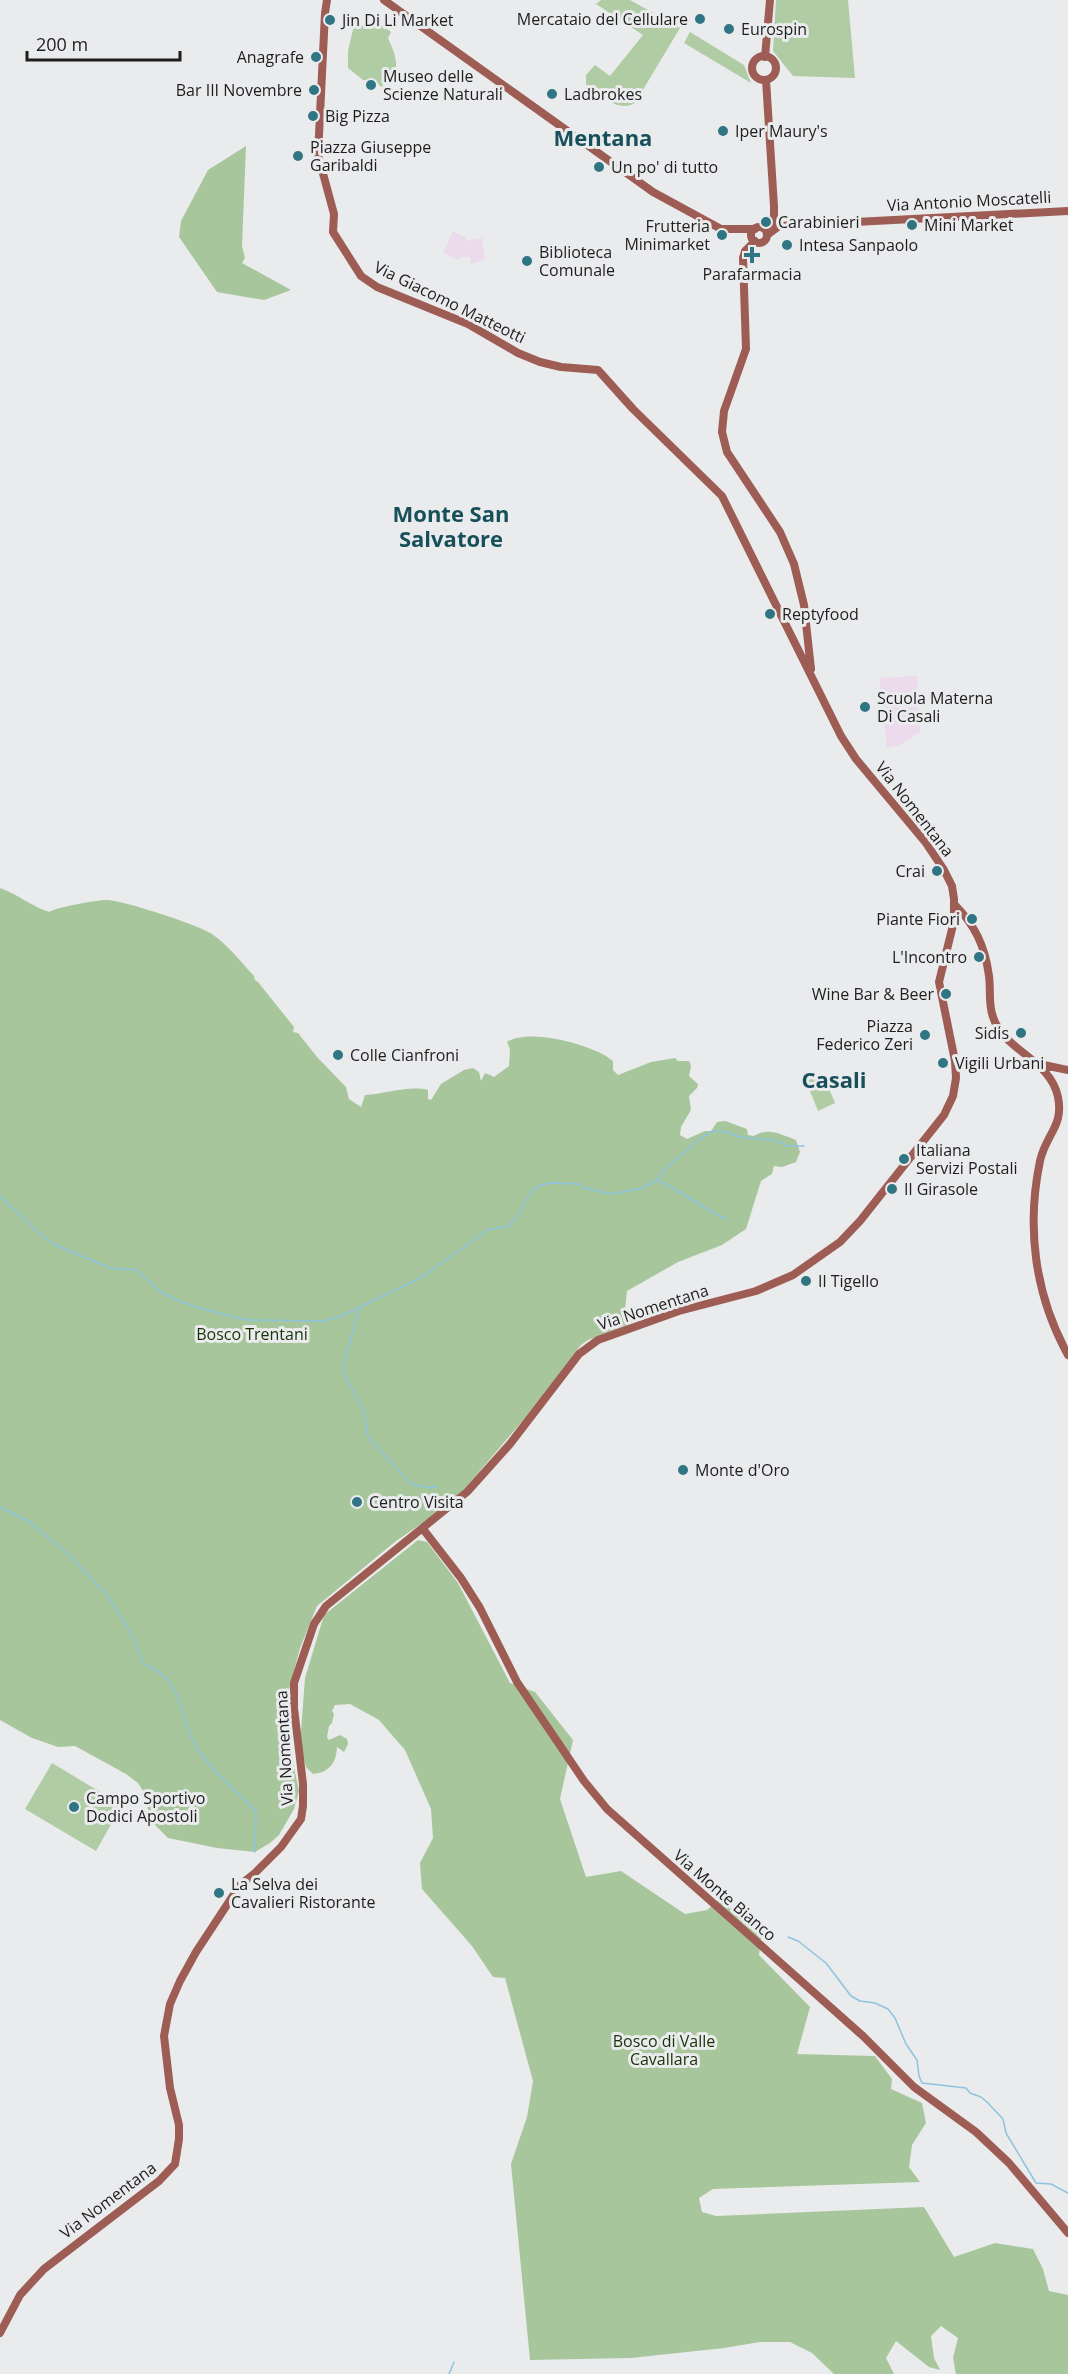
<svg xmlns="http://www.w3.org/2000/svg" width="1068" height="2374" font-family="'Open Sans',sans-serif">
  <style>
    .education { fill: #ecdbed }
    .green { fill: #b0cca4 }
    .forest { fill: #a8c69c }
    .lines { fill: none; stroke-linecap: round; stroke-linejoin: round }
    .stream { stroke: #8dc4dd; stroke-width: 1.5 }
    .secondary { stroke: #9e5d54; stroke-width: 8 }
    .poi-dot { fill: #2f7583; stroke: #eaebed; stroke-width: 2 }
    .labels { text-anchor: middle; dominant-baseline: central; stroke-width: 6; stroke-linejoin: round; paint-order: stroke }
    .poi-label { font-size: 16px; fill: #1e1e1f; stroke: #eaebed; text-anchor: start }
    .street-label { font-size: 16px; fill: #1e1e1f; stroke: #eaebed }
    .park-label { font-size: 16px; fill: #163306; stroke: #eaebed }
    .district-label { font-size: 22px; font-weight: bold; fill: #17505b; stroke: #eaebed }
  </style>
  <rect width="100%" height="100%" fill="#eaebed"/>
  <path class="education" d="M453 231 466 238 465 241 482 238 485 260 471 264 470 257H460L458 260 443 253Z
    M917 676 920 732 900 745 887 748 879 678Z"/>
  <path class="green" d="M601 0H630L680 28 635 103C618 113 600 95 586 85V75L595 65 610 76 643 35 596 4Z
    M776 0H848L855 78 793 76 773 51Z
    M354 25 383 26 391 32 388 38C397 59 403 71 381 87L376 81 363 80 348 68V51Z
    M690 32 744 65 751 83 684 43Z
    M823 1074 835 1103 818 1111 806 1081Z
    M52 1763 122 1805 96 1851 25 1809Z"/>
  <path class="forest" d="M246 146 242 246 245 258 242 263 291 290 264 300 217 292 179 237 181 221 208 170Z
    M0 888C19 895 31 906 49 912 58 907 96 900 107 900 122 900 199 925 212 934 228 945 241 962 254 976L255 980 258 982 294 1027 293 1032 298 1033 317 1057 346 1087 349 1099 361 1107 365 1095C385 1094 409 1085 428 1090V1099L431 1100 441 1084 464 1070 473 1068 479 1072 481 1081 485 1073 494 1077 509 1066 510 1049 507 1042C527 1027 596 1045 613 1061V1070L618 1075 651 1062 675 1058 678 1061H689L691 1066 689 1076 698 1084 697 1088 689 1096 691 1110 681 1127 680 1135 687 1139 705 1131H711L717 1122 725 1121 747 1129 748 1135 754 1136C769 1127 780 1134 796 1140L800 1152 796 1162 782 1167 774 1166 772 1174 761 1181 746 1229 722 1245 678 1262 627 1291 625 1311 628 1325 588 1340 581 1345 524 1419 461 1493 427 1520 396 1541 317 1606 300 1648 286 1701 287 1735 299 1791 294 1809 279 1835 270 1843 255 1852 217 1848 168 1838 150 1820 145 1794 138 1783 126 1774 75 1746 58 1747 32 1738 0 1720Z
    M418 1540 427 1542 458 1583 510 1683 535 1692 573 1740 560 1799 586 1877 621 1871 685 1914 707 1910 720 1898 761 1938 759 1955 810 2007 797 2054 875 2056 892 2079 891 2089 922 2103 926 2123 912 2145 909 2167 920 2182 713 2189 699 2198 702 2212 716 2216 924 2207 954 2257 995 2243 1033 2249 1043 2269 1049 2291 1068 2295V2374H956L953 2358 958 2338 941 2326 931 2336 934 2358 940 2370 929 2367 896 2341 886 2358 894 2374H834L812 2353 790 2342H760L724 2348 631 2358 530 2360 511 2164 527 2117 533 2081 505 1978 493 1977 472 1946 422 1889 420 1863 433 1838 431 1809 405 1750 379 1720 350 1704 335 1705 332 1711 334 1714 332 1723 329 1726 327 1737 329 1740 340 1735 347 1739 348 1744 344 1752 337 1747C336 1763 330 1772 313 1774L306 1767 300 1745 305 1678 324 1615Z"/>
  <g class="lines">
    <path class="stream" d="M657 1180C682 1191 702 1208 726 1219
      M0 1196 40 1234 55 1245 110 1268 136 1270 158 1290 174 1299 202 1309 247 1320 322 1321 339 1317 422 1277 488 1230 508 1226 516 1218 531 1192 538 1186 550 1183 579 1184 584 1188 612 1194 642 1188 657 1180 665 1169 701 1138 713 1131 727 1132 740 1137 773 1140 788 1146H804
      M359 1309 343 1367 345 1376 364 1411 368 1437 411 1484 430 1488 437 1486
      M0 1507 28 1521 68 1554 107 1595 128 1628 144 1664C188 1682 176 1716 198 1750 210 1768 239 1794 256 1811L255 1852
      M788 1937 798 1941 826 1963 851 1996 860 2001 875 2003 888 2009 895 2018 906 2044 917 2060 919 2076 922 2083 966 2088 970 2093 981 2097 987 2102 1003 2119 1006 2133 1036 2183 1051 2184 1068 2193
      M449 2374 454 2362"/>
    <path class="secondary" d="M384 0 653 192 721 229H755
      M752 68a12 12 0 1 1 24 0a12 12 0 1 1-24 0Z
      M765 57 770 0
      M766 80 774 206V220L767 229
      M751 235a8 8 0 1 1 16 0a8 8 0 1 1-16 0Z
      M767 235 779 226 1068 211
      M755 241 745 251 743 258 746 349 724 411 722 432 727 452 780 532 794 564 804 605 811 669
      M954 904C975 925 985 946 989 976 991 990 988 1004 993 1017 1004 1051 1050 1059 1058 1097 1064 1126 1046 1134 1040 1161 1026 1228 1035 1295 1068 1355
      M1039 1064 1068 1070
      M423 1529 461 1578 480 1608 517 1682 584 1781 607 1809 863 2036 914 2087 976 2132 1009 2163 1068 2233
      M0 2333 20 2295 44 2269 159 2181 175 2164 179 2139V2125L170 2088 164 2036 170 2004 180 1981 196 1952 240 1885 254 1874 281 1847 301 1819 303 1806V1784L294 1708V1683L314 1624 326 1606 467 1492 510 1444 579 1354 598 1340 679 1311 756 1291 793 1275 840 1242 860 1221 944 1115 953 1096 956 1078 955 1061 939 982 954 921V899L952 886 944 870 926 843 856 759 841 736 722 496 633 409 598 370 561 367 540 362 518 353 468 324 377 287 361 276 333 232 334 214 318 155 325 13 327 0"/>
  </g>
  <g class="poi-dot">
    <circle cx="700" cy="19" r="6"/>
    <circle cx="330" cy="20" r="6"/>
    <circle cx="729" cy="29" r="6"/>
    <circle cx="316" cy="57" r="6"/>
    <circle cx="371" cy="85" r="6"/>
    <circle cx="314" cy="90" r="6"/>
    <circle cx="552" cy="94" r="6"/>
    <circle cx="313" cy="116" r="6"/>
    <circle cx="723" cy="131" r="6"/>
    <circle cx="298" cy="156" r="6"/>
    <circle cx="599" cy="167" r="6"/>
    <circle cx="766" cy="222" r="6"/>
    <circle cx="912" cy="225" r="6"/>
    <circle cx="722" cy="235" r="6"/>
    <circle cx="787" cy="245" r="6"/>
    <path d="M749 246h6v6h6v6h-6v6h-6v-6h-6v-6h6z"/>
    <circle cx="527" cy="261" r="6"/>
    <circle cx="770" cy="614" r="6"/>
    <circle cx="865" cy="707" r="6"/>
    <circle cx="937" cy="871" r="6"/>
    <circle cx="972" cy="919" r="6"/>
    <circle cx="979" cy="957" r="6"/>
    <circle cx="946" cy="994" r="6"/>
    <circle cx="1021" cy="1033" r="6"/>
    <circle cx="925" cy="1035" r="6"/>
    <circle cx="338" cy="1055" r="6"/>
    <circle cx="943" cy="1063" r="6"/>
    <circle cx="904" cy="1159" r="6"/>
    <circle cx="892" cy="1189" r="6"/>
    <circle cx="806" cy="1281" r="6"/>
    <circle cx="683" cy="1470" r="6"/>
    <circle cx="357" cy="1502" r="6"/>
    <circle cx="74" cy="1807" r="6"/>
    <circle cx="219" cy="1893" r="6"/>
  </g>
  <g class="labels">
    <g class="poi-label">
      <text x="688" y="19" text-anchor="end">Mercataio del Cellulare</text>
      <text x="342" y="20">Jin Di Li Market</text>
      <text x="741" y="29">Eurospin</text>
      <text x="304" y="57" text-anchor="end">Anagrafe</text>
      <text x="383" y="76">Museo delle<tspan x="383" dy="18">Scienze Naturali</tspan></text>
      <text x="302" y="90" text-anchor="end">Bar III Novembre</text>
      <text x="564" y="94">Ladbrokes</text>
      <text x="325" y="116">Big Pizza</text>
      <text x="735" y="131">Iper Maury's</text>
      <text x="310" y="147">Piazza Giuseppe<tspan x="310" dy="18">Garibaldi</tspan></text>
      <text x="611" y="167">Un po' di tutto</text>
      <text x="778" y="222">Carabinieri</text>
      <text x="924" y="225">Mini Market</text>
      <text x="710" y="226" text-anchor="end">Frutteria<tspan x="710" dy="18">Minimarket</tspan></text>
      <text x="799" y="245">Intesa Sanpaolo</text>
      <text x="539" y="252">Biblioteca<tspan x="539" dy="18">Comunale</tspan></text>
      <text x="752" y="274" text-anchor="middle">Parafarmacia</text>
      <text x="782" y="614">Reptyfood</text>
      <text x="877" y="698">Scuola Materna<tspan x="877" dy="18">Di Casali</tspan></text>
      <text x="925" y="871" text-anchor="end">Crai</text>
      <text x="960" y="919" text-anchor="end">Piante Fiori</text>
      <text x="967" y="957" text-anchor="end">L'Incontro</text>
      <text x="934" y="994" text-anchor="end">Wine Bar &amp; Beer</text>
      <text x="913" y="1026" text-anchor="end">Piazza<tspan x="913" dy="18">Federico Zeri</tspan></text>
      <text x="1009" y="1033" text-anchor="end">Sidis</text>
      <text x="350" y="1055">Colle Cianfroni</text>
      <text x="955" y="1063">Vigili Urbani</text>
      <text x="916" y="1150">Italiana<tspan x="916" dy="18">Servizi Postali</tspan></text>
      <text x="904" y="1189">Il Girasole</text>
      <text x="818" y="1281">Il Tigello</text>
      <text x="695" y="1470">Monte d'Oro</text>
      <text x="369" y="1502">Centro Visita</text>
      <text x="86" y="1798">Campo Sportivo<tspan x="86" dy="18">Dodici Apostoli</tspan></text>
      <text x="231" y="1884">La Selva dei<tspan x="231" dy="18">Cavalieri Ristorante</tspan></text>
    </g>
    <g class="street-label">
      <text transform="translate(969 201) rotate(-3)">Via Antonio Moscatelli</text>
      <text transform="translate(450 302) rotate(26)">Via Giacomo Matteotti</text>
      <text transform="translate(915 809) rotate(52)">Via Nomentana</text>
      <text transform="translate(653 1307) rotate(-18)">Via Nomentana</text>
      <text transform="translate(284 1748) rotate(-93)">Via Nomentana</text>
      <text transform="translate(725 1895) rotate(41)">Via Monte Bianco</text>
      <text transform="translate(108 2200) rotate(-37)">Via Nomentana</text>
    </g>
    <g class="park-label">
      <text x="252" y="1334">Bosco Trentani</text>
      <text x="664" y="2041">Bosco di Valle<tspan x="664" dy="18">Cavallara</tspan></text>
    </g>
    <g class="district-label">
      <text x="603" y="137">Mentana</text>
      <text x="451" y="513">Monte San<tspan x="451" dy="25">Salvatore</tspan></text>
      <text x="834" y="1079">Casali</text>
    </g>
  </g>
  <path d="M27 51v9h153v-9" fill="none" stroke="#1e1e1f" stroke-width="3"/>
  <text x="36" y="51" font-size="18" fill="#1e1e1f" stroke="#eaebed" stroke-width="4.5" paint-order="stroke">200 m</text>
</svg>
